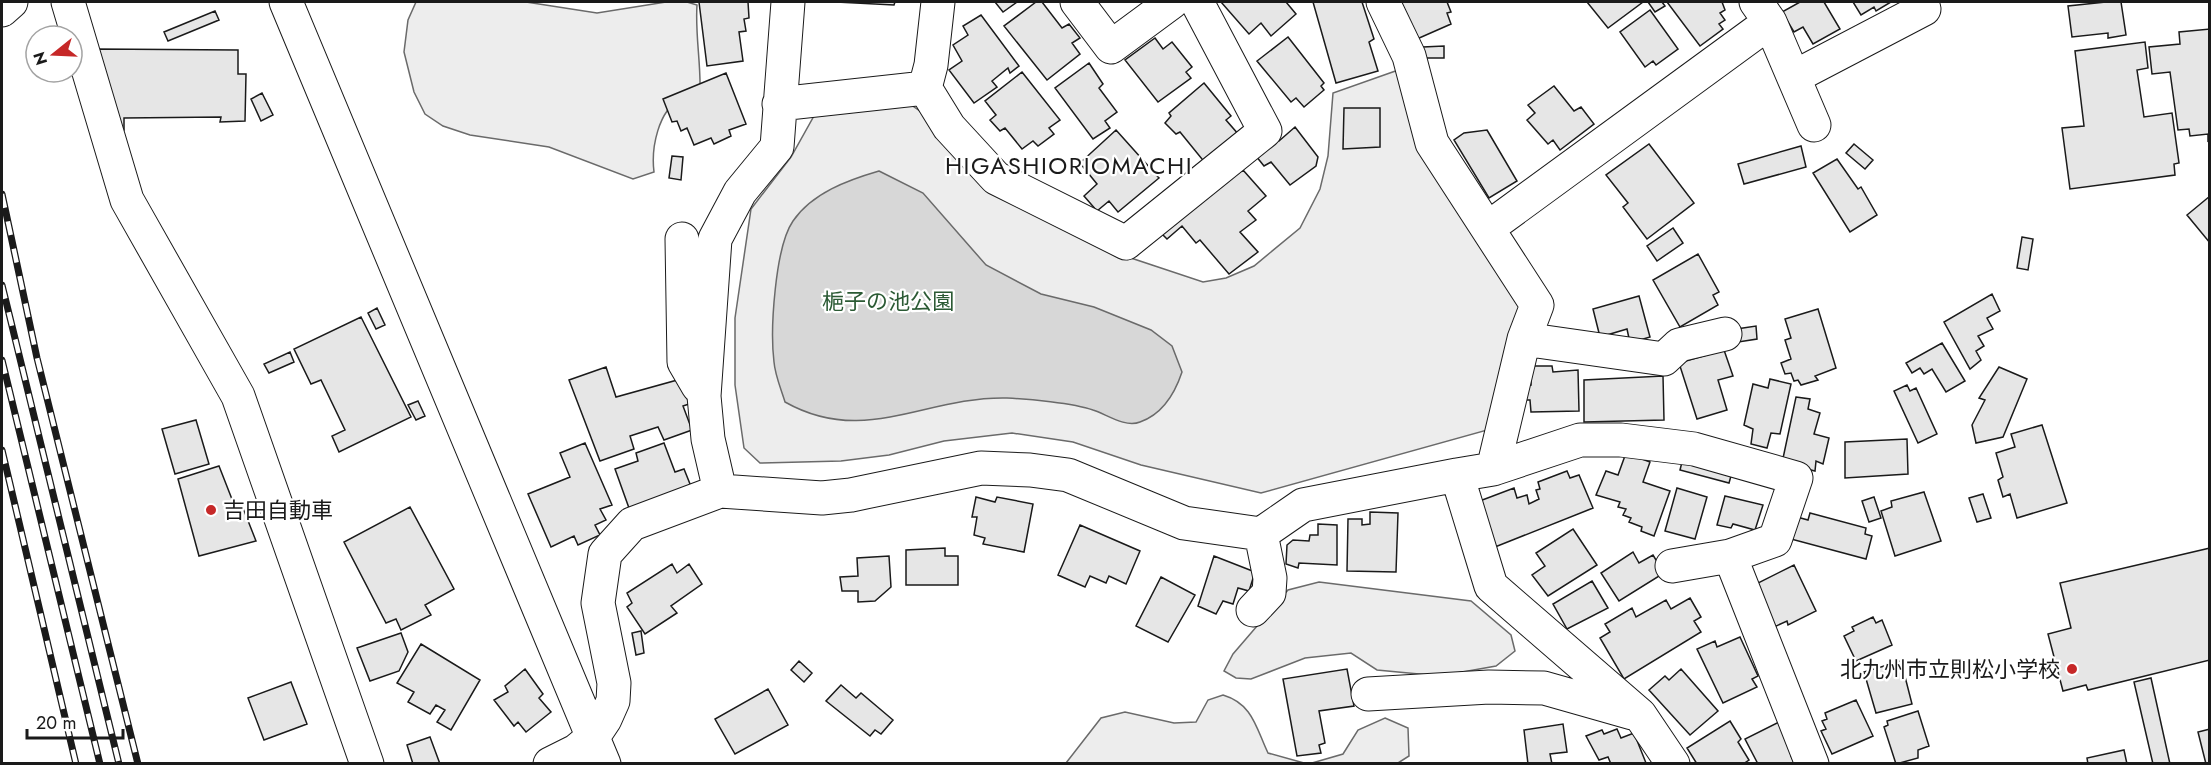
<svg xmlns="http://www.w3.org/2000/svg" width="2211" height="765" font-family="Jost,'Noto Sans JP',sans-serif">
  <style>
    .green { fill: #ededed; stroke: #6a6a6a; stroke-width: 1.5 }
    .water { fill: #d7d7d7; stroke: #6a6a6a; stroke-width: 1.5 }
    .building { fill: #e6e6e6; stroke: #1a1a1a; stroke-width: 1.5 }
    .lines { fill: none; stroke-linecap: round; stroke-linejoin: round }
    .minor-casing { stroke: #1a1a1a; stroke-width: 35 }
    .major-casing { stroke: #1a1a1a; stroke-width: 35 }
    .minor { stroke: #fff; stroke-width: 33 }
    .major { stroke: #fff; stroke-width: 33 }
    .rail-casing { stroke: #1a1a1a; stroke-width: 7 }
    .rail { stroke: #fff; stroke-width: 4.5; stroke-dasharray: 14; stroke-linecap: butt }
    .poi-dot { fill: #c62828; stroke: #fff; stroke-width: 2 }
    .labels { text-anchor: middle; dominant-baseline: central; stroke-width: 4.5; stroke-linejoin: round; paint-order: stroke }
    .park-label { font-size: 22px; fill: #2b5a34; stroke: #fff }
    .poi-label { font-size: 22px; fill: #1a1a1a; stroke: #fff; text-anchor: start }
    .neighbourhood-label { font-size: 24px; letter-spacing: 1.5px; fill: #1a1a1a; stroke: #fff }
  </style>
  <rect width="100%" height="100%" fill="#fff"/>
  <path class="green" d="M416 2H526L597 13 666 2H687L697 5C695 34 701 63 700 92 694 94 687 95 681 98 658 111 651 148 654 172L633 179 549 147 470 135 443 126 425 114 414 92 404 52 408 20Z
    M1404 68 1523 308 1491 429 1261 493 1141 465 1073 442 1012 433 944 441 889 455 841 461 760 463 744 448 735 385V318L751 209 791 157 819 107 904 100 1131 258 1203 282 1226 278 1254 266 1300 228 1320 189 1328 156 1333 93Z
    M1319 582 1471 601 1511 635 1515 651 1496 666 1440 676 1377 670 1351 653 1305 658 1251 679 1236 678 1224 671 1233 654 1288 590Z
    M1223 695C1253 704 1256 728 1268 753L1304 763H1066L1101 718 1125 712 1174 723 1196 722 1208 700Z
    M1385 718 1408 728 1409 756 1398 763H1312L1343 754 1358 730Z"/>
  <path class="water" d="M879 171 923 193 986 265 1041 294 1094 307 1151 330 1172 346 1182 372C1175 393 1163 414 1140 422 1125 428 1106 414 1093 410 1073 403 1028 399 1007 398 925 396 865 447 785 402 781 389 775 375 774 362 770 330 775 247 793 221 812 193 848 180 879 171Z"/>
  <path class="building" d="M699 2H748L749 18 744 19 746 31 739 32 743 61 707 66Z
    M836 2H895L894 5Z
    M995 2H1017L1003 12Z
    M1036 2H1042L1062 28 1069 24 1080 38 1072 43 1080 54 1047 80 1004 26Z
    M1221 2H1286L1296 14 1271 36 1261 23 1249 34Z
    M1313 2H1362L1374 39 1369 42 1378 71 1336 83Z
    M1401 2H1447L1451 12 1447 13 1451 24 1417 39Z
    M1587 2H1643L1608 28Z
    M1648 2H1662L1665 6 1655 12Z
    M1667 2H1722L1725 10 1720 13 1725 20 1719 24 1723 29 1700 46Z
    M1800 2H1824L1840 29 1813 44 1803 27 1794 32 1782 12Z
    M1853 2H1891L1876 11 1874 7 1861 15Z
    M2106 2H2121L2126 35 2108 38V33L2072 37 2068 6Z
    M1650 10 1678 49 1656 65 1653 61 1645 67 1620 32Z
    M215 11 219 20 168 41 164 32Z
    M981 15 1019 66 1010 73 1008 68 992 81 997 87 974 103 949 70 962 61 953 45 968 35 963 26Z
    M2210 29V140L2208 141V134L2190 136 2189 129 2178 130 2170 72 2152 74 2149 47 2180 44 2179 32Z
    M1288 37 1324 83 1321 86 1324 90 1304 107 1296 98 1291 102 1257 61Z
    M1155 38 1163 49 1172 42 1192 67 1186 72 1191 78 1158 102 1125 60Z
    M2145 42 2148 68 2137 70 2144 117 2172 113 2179 163 2174 164 2175 175 2070 189 2062 128 2084 126 2075 51Z
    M1444 46V58H1423V47Z
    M95 49 238 50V74H246L245 121 220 122 221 117 124 118V130H110Z
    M1089 63 1103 84 1099 88 1117 112 1105 121 1110 128 1093 139 1055 88Z
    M1022 72 1060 120 1049 128 1054 134 1038 146 1033 141 1022 149 1005 128 1000 131 990 120 996 115 985 101Z
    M726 73 746 124 729 130 731 136 714 144 711 138 694 145 687 128 681 131 677 121 672 122 663 99Z
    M1204 83 1231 116 1226 120 1239 135 1206 164 1180 132 1176 134 1165 123 1171 116 1169 113Z
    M1554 86 1574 111 1581 107 1594 124 1560 150 1553 140 1548 144 1527 120 1535 113 1528 105Z
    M262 93 273 115 261 121 251 99Z
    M1344 108H1380V147L1343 149Z
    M1295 127 1318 157 1316 166 1290 185 1271 162 1264 166 1252 151 1273 134 1279 141Z
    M1116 130 1159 178 1118 212 1109 201 1097 211 1084 196 1097 184 1080 163Z
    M1487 130 1517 181 1489 198 1454 140 1464 133Z
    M1649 144 1694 203 1647 239 1623 207 1628 203 1606 175Z
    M1854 144 1873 160 1865 169 1846 153Z
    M1801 146 1806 167 1744 184 1738 164Z
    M672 156 683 157 681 180 669 178Z
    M1837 159 1858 189 1861 187 1877 215 1850 232 1813 173Z
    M1243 170 1266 196 1248 211 1256 220 1240 232 1258 252 1229 274 1200 240 1196 243 1182 226 1167 239 1153 225Z
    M2210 196V243L2187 215Z
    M1673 228 1683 243 1657 261 1647 246Z
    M2022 237 2033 239 2028 270 2017 268Z
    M1698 254 1719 292 1713 295 1718 305 1680 327 1653 280Z
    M1992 294 2000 311 1987 318 1993 329 1978 336 1984 346 1976 351 1981 360 1970 369 1944 322Z
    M1639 296 1650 337 1630 343 1627 329 1600 337 1593 309Z
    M377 308 385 325 376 329 368 313Z
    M1818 309 1836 368 1815 376 1818 380 1801 385 1798 380 1794 381 1791 373 1785 374 1781 363 1791 359 1785 340 1791 338 1785 319Z
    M361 317 411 417 339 452 332 436 345 430 321 380 311 384 294 349Z
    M1756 326 1757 339 1732 343 1730 330Z
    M1942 343 1965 381 1946 392 1932 369 1924 374 1920 368 1912 373 1906 363Z
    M1724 350 1733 376 1718 380 1727 410 1697 419 1679 363Z
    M290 352 294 362 269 373 264 364Z
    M1531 366H1552L1553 372 1578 370 1579 411 1531 412 1530 400H1524V386L1531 385Z
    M606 367 616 397 681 379 689 404 683 406 692 430 664 440 658 427 630 436 634 449 600 461 569 380Z
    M1999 367 2027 379 2003 437 1976 443 1972 425 1985 400 1979 398Z
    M1663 376 1664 420 1584 422V380Z
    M1770 379 1791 384 1780 434 1771 433 1767 448 1751 444 1753 429 1744 425 1753 384 1768 388Z
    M1907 385 1910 391 1916 388 1937 434 1918 443 1894 391Z
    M1796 397 1810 399 1808 409 1820 413 1814 434 1829 438 1823 464 1816 461 1815 471 1782 463Z
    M418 401 425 416 416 420 408 405Z
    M196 420 209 464 175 474 162 429Z
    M2042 425 2067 503 2017 518 2010 494 2003 497 1998 480 2003 477 1996 453 2015 447 2011 434Z
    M1907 439 1908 474 1845 478V442Z
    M585 443 612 505 600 509 606 520 595 525 600 535 578 545 574 536 551 547 528 494 570 477 560 453Z
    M664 443 675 472 684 469 692 489 629 508 615 469 638 461 636 453Z
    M1685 450 1733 469 1729 483 1680 470Z
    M1626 453 1650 462 1643 482 1670 491 1654 536 1641 531 1642 527 1629 522 1631 518 1623 515 1626 509 1618 507 1620 502 1596 495 1606 471 1618 475Z
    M219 466 237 512 243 508 256 541 199 556 178 479Z
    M1567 471 1570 478 1579 475 1593 508 1490 549 1477 502 1514 488 1517 498 1527 495 1529 504 1539 499 1536 490 1540 489 1538 482Z
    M1677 488 1707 497 1695 539 1665 531Z
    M1924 492 1941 541 1895 556 1881 511 1892 507 1891 501Z
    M1983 494 1991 518 1977 522 1969 498Z
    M1725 496 1763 505 1755 530 1733 524 1731 528 1717 525Z
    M976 497 995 502 997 497 1033 504 1024 552 983 544 985 538 974 535 977 517H972Z
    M1874 497 1881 518 1869 522 1862 501Z
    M410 507 454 589 425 605 431 615 401 630 396 619 386 623 344 542Z
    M1370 512 1398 513 1396 572 1347 571 1348 519H1362V525L1370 524Z
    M1810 513 1866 528 1865 534 1872 536 1866 559 1791 539 1797 517 1808 520Z
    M1318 524 1337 525V565L1299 563 1298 568 1286 564 1287 545 1293 540 1309 541 1310 535H1318Z
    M1080 525 1140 551 1126 584 1109 576 1106 583 1090 576 1085 587 1058 575Z
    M1573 529 1597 565 1548 596 1532 575 1545 566 1536 553Z
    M945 548V556H958V585H906V550Z
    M2210 548V660L2088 690 2086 685 2063 691 2048 634 2071 628 2060 583Z
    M1633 552 1639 563 1653 555 1664 573 1619 601 1601 573Z
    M889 556 891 587 875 601 858 602V591H842L840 577 858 576 857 558Z
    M1214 556 1255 572 1249 591 1238 588 1233 604 1223 601 1216 614 1198 606Z
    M672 564 677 573 689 564 702 584 671 606 677 613 645 634 627 607 632 603 627 593Z
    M1794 565 1816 611 1788 625 1787 621 1772 628 1752 586Z
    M1161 577 1195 595 1168 642 1136 626Z
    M1592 581 1608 608 1567 629 1553 604Z
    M1690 598 1701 617 1694 621 1701 632 1624 679 1600 638 1610 632 1605 624 1632 608 1636 617 1666 600 1671 609Z
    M1873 617 1876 623 1882 620 1892 645 1856 661 1844 636 1854 631 1852 627Z
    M641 631 644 653 636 655 632 633Z
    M401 633 408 652 399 671 370 681 357 648Z
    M1740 637 1758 676 1752 679 1757 687 1723 703 1697 649 1715 641 1717 647Z
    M421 644 480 680 451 730 437 722 445 710 436 705 430 714 408 702 414 692 397 683Z
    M799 661 812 673 804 682 791 670Z
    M1901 661 1912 704 1876 713 1864 672Z
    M525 669 543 694 539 698 551 712 526 732 518 722 514 726 494 700 508 692 505 686Z
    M1347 669 1354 706 1319 711 1325 743 1319 745 1321 753 1297 756 1283 679Z
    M1681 669 1718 711 1690 735 1649 690 1665 676 1669 680Z
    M2151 678 2170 764H2153L2134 682Z
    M291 682 307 724 264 740 248 698Z
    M841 685 856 698 861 693 893 720 881 734 875 730 870 736 826 701Z
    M768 689 788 725 735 754 715 719Z
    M1856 700 1873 736 1832 754 1821 731 1826 729 1822 721 1827 719 1825 713Z
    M1918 711 1929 746 1918 750V758L1896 764 1884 727 1888 725 1887 721Z
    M1730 721 1741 739 1738 742 1749 760 1743 764H1697L1687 748Z
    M1779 722 1795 753 1791 756 1795 764H1758L1745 739Z
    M1563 724 1567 752 1550 754 1552 764H1528L1524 730Z
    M1617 729 1621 738 1634 733 1646 763 1611 764 1608 757 1599 760 1586 736 1602 730 1604 734Z
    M2210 729V764H2206L2198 732Z
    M430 737 440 764H413L407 745Z
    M2124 750 2127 764H2088L2087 758Z"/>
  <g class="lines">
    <defs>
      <path id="minor" d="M68 2 127 200 238 396 367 764
        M286 2 604 764
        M938 2 931 65 925 88 949 127 996 178 1126 243 1265 131 1197 2
        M1077 2 1111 47 1172 2
        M1383 2 1409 56 1432 143 1537 305 1524 339 1493 469
        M1770 22 1814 125
        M1794 77 1924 9
        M779 104 925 88
        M1488 228 1770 22 1756 2
        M682 239 684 362 698 386
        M1524 339 1664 359 1679 345 1725 334
        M720 491 708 439 704 396 715 239 740 192 777 147 788 2
        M1672 566 1730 556
        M1253 610 1269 593 1270 578 1261 534
        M1368 694 1489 687 1544 688 1632 713
        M550 764 576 751 593 737 605 719 613 701 614 683 598 603 605 554 632 524 720 491 822 498 851 495 981 468 1030 470 1068 475 1184 523 1261 534 1303 505 1457 475
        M1673 764 1640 715 1491 586 1457 475 1493 469 1580 440H1621L1694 449 1796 478 1775 540 1730 556 1812 764"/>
      <path id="major" d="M2 10 11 2"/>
    </defs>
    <use href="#minor" class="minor-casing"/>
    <use href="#major" class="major-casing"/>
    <use href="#minor" class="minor"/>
    <use href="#major" class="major"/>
    <defs>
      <path id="rail" d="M2 194 37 358 138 764
        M2 285 119 764
        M2 360 100 764
        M2 450 76 764"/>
    </defs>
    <use href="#rail" class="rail-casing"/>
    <use href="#rail" class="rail"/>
  </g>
  <g class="poi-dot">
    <circle cx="211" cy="510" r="6"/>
    <circle cx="2072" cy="669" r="6"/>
  </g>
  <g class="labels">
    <g class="park-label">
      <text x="888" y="301">梔子の池公園</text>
    </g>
    <g class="poi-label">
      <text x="223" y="510">吉田自動車</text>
      <text x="2060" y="669" text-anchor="end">北九州市立則松小学校</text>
    </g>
    <g class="neighbourhood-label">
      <text x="1069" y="165">HIGASHIORIOMACHI</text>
    </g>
  </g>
  <rect width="2211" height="765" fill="none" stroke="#1a1a1a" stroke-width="6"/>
  <g transform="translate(54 54) rotate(252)"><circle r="28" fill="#ffffff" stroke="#a3a3a3" stroke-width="1.5"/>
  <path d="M0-4.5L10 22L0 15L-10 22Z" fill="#c62828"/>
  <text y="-9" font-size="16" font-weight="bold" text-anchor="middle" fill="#1a1a1a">N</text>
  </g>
  <path d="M27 729v9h96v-9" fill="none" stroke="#1a1a1a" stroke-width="3"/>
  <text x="36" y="729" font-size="18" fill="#1a1a1a" stroke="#ffffff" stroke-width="4.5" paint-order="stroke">20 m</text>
</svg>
